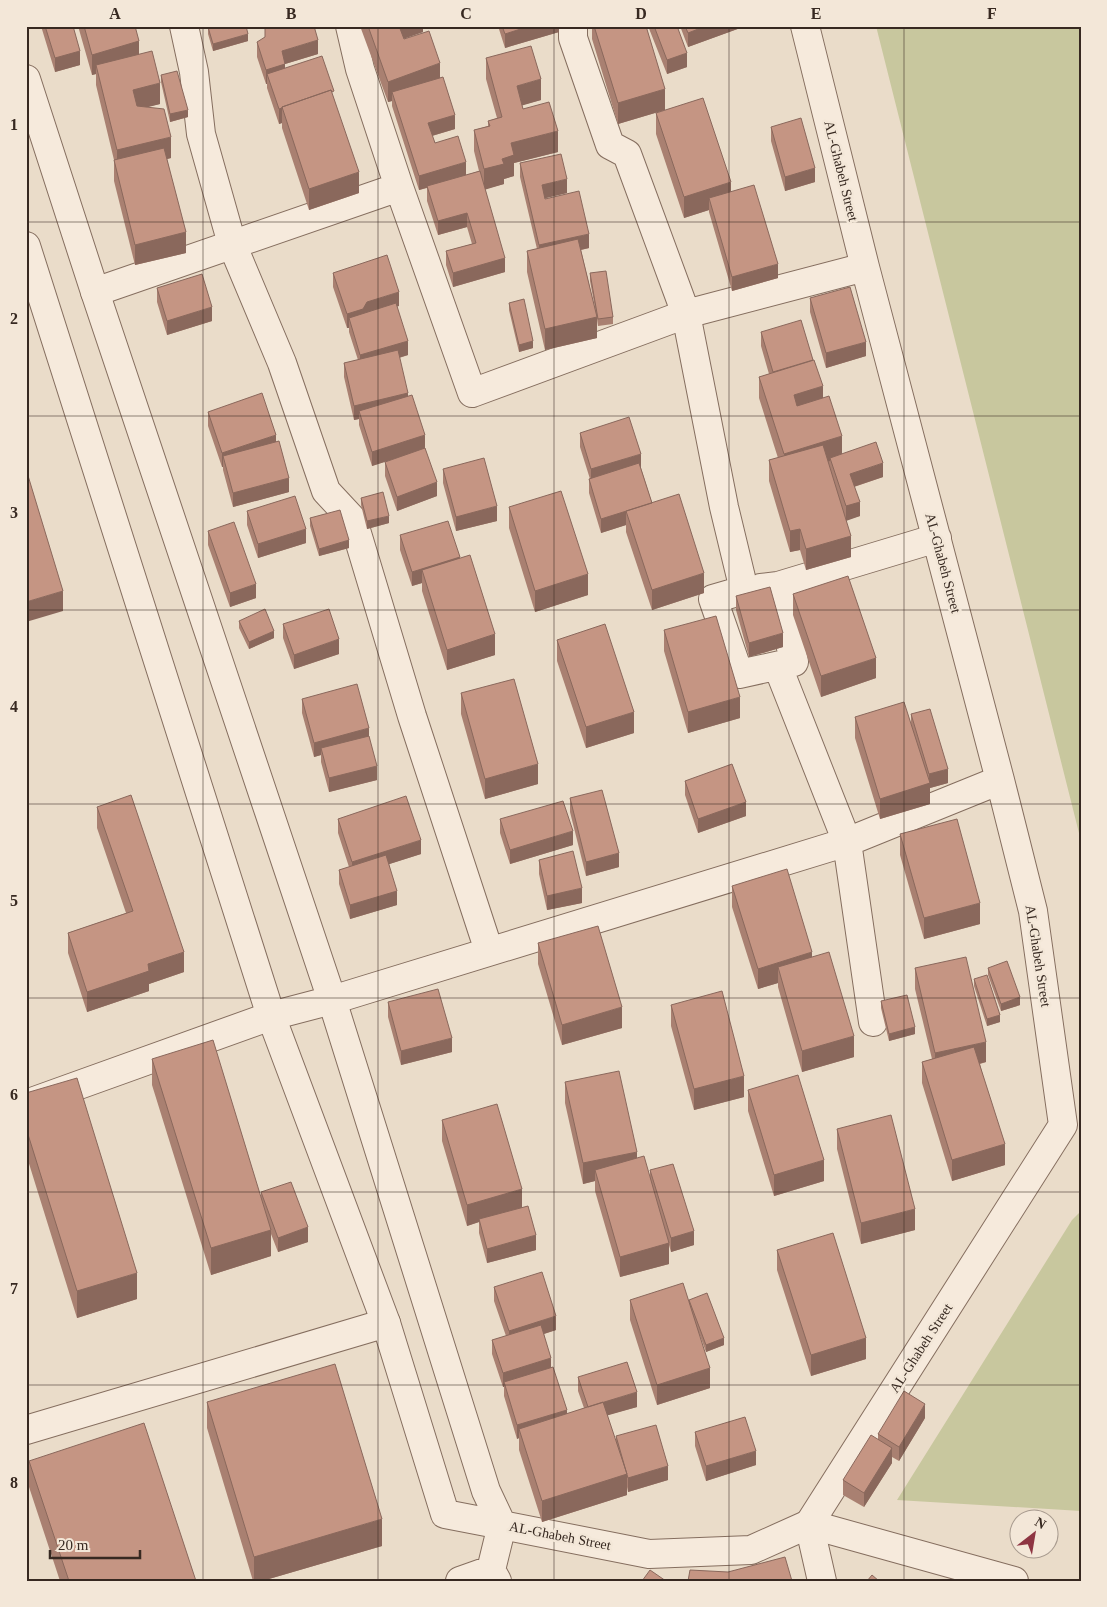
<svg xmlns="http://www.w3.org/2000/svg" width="1107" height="1607" font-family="'Times New Roman',serif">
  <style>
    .green { fill: #c8c79e }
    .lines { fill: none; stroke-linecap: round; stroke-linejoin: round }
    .minor-casing { stroke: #856e5f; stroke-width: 30 }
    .tertiary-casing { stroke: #856e5f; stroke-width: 30 }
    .minor { stroke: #f6eadc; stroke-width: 28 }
    .tertiary { stroke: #f6eadc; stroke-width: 28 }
    .wall { fill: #a98071 }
    .shaded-wall { fill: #8a685c }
    .building { fill: #c59583; stroke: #8a685c }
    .grid { fill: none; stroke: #372921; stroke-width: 1; stroke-opacity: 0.55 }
    .labels { text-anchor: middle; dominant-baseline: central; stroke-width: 5; stroke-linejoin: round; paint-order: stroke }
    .street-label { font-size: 14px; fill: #372921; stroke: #f3e7d8 }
    .neatline { fill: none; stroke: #372921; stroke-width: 2 }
    .grid-label { font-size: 16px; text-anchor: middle; font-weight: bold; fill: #372921 }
  </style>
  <rect width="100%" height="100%" fill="#eadcc9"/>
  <path class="green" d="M876 26H1081V841Z
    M1081 1211V1511L897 1500 1072 1220Z"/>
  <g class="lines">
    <defs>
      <path id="minor" d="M184 26 194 72 201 134 232 244 282 363 326 491 353 520 412 716 489 951
        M350 26 360 69 399 187
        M573 26V38L610 145 627 154 686 314 724 507 744 590 713 599 739 674 794 662 778 586
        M805 26 865 267 1000 780 1033 911 1063 1125 809 1524 822 1581
        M95 292 399 187 472 393 686 314 865 267
        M761 588 778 586 937 538
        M778 667 847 842 873 1022
        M26 1104 271 1016 332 1000 847 842 1000 780
        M26 1430 386 1323
        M460 1581 491 1570
        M497 1581 491 1570 502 1525"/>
      <path id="tertiary" d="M26 79 95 292 332 1000 486 1491 502 1525 445 1514 386 1323 271 1016 26 246
        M502 1525 649 1554 751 1550 809 1524 1014 1581"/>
    </defs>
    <use href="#minor" class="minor-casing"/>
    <use href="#tertiary" class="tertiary-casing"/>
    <use href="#minor" class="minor"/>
    <use href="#tertiary" class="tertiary"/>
  </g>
  <path class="wall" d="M41 26H73L80 65 55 72Z
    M78 26H135L139 54 160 104 146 107 171 158 167 159 186 253 135 265 114 181V160L96 85V74L92 75Z
    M360 26H423V32L403 39 440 77 455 129 432 136 435 143 466 175 479 171 474 151V130L488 126V121L497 118 486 79V58L541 100 522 105 523 109 558 152 514 163V176L504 179V184L485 189 505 272 453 287 446 265V251L472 244 467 227 438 235 427 201V188L419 190 392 106V101L388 102Z
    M498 26H559V32L505 48Z
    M592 26H646L665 110 618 124 592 39Z
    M648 26H677L687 67 667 74Z
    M680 26H743V27L688 47Z
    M208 27 248 41 213 51 208 34Z
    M257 42 318 54 285 64V68L334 99 359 193 309 210 282 128V123L279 124 267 88V84H266L257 57Z
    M161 75 188 117 170 122 161 82Z
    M656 113 731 192 778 278 732 291 709 212V210L684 218 656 134Z
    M771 127 815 182 785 191 771 141Z
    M520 163 567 193 545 198 589 248 581 250 596 313 590 281V273L613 317V324L598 326 597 319V338L545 350 527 272V251L537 249 520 177Z
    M333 273 399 306H397L408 355 399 358 408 396 425 448 437 496 397 511 385 476V462L399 457 372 466 359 425V419L354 420 344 377V363L358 360 349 332V328H347L333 287Z
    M157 288 212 321 167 335 157 302Z
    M810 298 866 356 826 368 810 312Z
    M509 303 533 348 519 352 509 310Z
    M761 332 823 398 842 454 883 477 854 487 860 516 846 520 851 557 806 570 800 550 790 552 769 481V460L778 458 759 398V377L769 374 761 346Z
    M208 412 276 442 289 492 233 507 223 470V467H222L208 426Z
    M580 433 641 468 652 503 704 593 652 610 626 532V525L601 533 589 493V479H590L580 447Z
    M443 469 497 521 456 531 443 483Z
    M361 498 389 523 367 529 361 505Z
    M509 507 588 595 535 612 509 528Z
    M247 511 306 543 258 558 247 525Z
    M310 518 349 548 319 556 310 526Z
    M208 531 256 598 230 607 208 545Z
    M400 535 460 558 495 655 447 670 422 591V583L412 586 400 550Z
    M793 594 876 678 821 697 793 615Z
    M736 596 783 647 749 657 736 610Z
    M239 621 274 638 249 649 239 628Z
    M283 624 339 654 294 669 283 638Z
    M664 630 740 718 688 733 664 651Z
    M557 640 634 733 586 748 557 661Z
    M461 693 538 784 485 799 461 714Z
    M302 699 369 736 377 780 329 792 321 762V755L314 757 302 713Z
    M911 714 948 783 930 788V804L880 819 855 738V717L911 724Z
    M685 781 746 816 698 833 685 795Z
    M570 798 619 867 586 876 570 812Z
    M97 807 184 972 149 984V991L87 1012 68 953V933L126 913 97 828Z
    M338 819 421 854 389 864 397 905 350 919 339 884V870L349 867 338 833Z
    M500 819 573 845 510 864 500 833Z
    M900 834 980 924 924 939 900 855Z
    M539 860 582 903 547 910 539 874Z
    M732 886 812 957 854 1057 802 1072 778 987V983L758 989 732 907Z
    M538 943 622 1028 562 1045 538 964Z
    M915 968 986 1062 980 1064 1005 1165 952 1181 922 1083V1062L932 1059 915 989Z
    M988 968 1020 1005 1001 1011 988 975Z
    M974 979 1000 1022 987 1026 974 986Z
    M881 1001 915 1034 889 1041 881 1008Z
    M388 1002 452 1052 401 1065 388 1017Z
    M671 1005 744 1097 694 1110 671 1026Z
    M152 1059 261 1198V1192L308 1242 278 1252 271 1234V1256L211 1275 152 1085Z
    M565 1082 637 1158 650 1178V1170L694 1245 671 1252 669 1245V1264L620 1277 595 1191V1181L583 1184 565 1103Z
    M748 1090 824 1181 774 1196 748 1111Z
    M26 1093 137 1299 77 1318 26 1154Z
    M442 1120 522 1207 536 1250 487 1263 479 1233V1222L467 1226 442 1141Z
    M837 1129 915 1230 861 1244 837 1149Z
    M777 1250 866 1359 811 1376 777 1270Z
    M494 1287 556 1330 544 1334 551 1367 567 1414 584 1408 578 1391V1377L637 1407 607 1415 616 1443V1436L668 1480 628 1492 627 1487V1495L542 1522 519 1450V1438L517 1439 504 1396V1387H503L492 1354V1340L506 1336 494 1301Z
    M630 1300 689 1302V1300L724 1345 706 1352 699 1333 710 1388 657 1405 630 1320Z
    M207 1402 382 1546 262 1581H253L207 1428Z
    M925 1418 899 1461 892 1457V1463L864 1507 843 1495V1480L878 1440V1434Z
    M695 1432 756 1465 706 1481 695 1446Z
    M29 1461 196 1581H60L29 1487Z"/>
  <path class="shaded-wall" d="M397 26H423V32L397 41Z
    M530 26H559V32L505 48V34Z
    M706 26H743V27L688 47V33Z
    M248 34V41L213 51V44Z
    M318 40V54L285 64V78L267 74V84H266V70L282 51Z
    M139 41V61L96 65V74L92 75V55Z
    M80 51V65L55 72V58Z
    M687 53V67L667 74V60Z
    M440 63V84L392 92V101L388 102V82Z
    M541 79V100L517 107V86Z
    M160 83V104L133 111V90Z
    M665 89V110L618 124V103Z
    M282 108V123L279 124V109Z
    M188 110V117L170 122V114Z
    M455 115V129L428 137V123Z
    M558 131V152L514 163V176L504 179V184L484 190V169L502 159 511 143Z
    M171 137V158L117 171V150Z
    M466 162V176L419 190V176Z
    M815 168V182L785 191V177Z
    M359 172V193L309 210V189Z
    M567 179V193L542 199V185Z
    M731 182V202L709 198V210L684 218V197Z
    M467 213V227L438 235V221Z
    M186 232V253L135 265V245Z
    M589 234V248L539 259V245Z
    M505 258V272L453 287V273Z
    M778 264V278L732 291V277Z
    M399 292V306L367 316 349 318V328H347V314L367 302Z
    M212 307V321L167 335V321Z
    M597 317V338L545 350V329Z
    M408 341V355L360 369V355Z
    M533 341V348L519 352V345Z
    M866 342V356L826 368V353Z
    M823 386V407L794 416V395Z
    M408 393V407L359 411V419L354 420V406Z
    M276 435V449L223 456V467H222V453Z
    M425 435V449L372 466V452Z
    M842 436V457L830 458V461L784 475V454Z
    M641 454V468L591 484V469Z
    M883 463V477L850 488V474Z
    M289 478V492L233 507V493Z
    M437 482V496L397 511V497Z
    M860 502V516L846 521V506Z
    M652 503 626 511V525L601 533V519Z
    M497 506V521L456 531V517Z
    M389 516V523L367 529V521Z
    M306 529V543L258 558V544Z
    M800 529V550L790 552V531Z
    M851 536V557L806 570V549Z
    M349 540V548L319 556V549Z
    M460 557V571L422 570V583L412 586V572Z
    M704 573V593L652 610V590Z
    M588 574V595L535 612V591Z
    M256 584V598L230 607V593Z
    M63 591V611L26 622V602Z
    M274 631V638L249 649V642Z
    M783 633V647L749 657V643Z
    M495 634V655L447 670V650Z
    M339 639V654L294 669V655Z
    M876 658V678L821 697V676Z
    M740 697V718L688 733V712Z
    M634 712V733L586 748V727Z
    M369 728V742L321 748V755L314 757V743Z
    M538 764V784L485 799V779Z
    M377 766V780L329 792V778Z
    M948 769V783L930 788V804L880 819V799L929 783V774Z
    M746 802V816L698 833V819Z
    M573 831V845L510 864V850Z
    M421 840V854L352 876V862Z
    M619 853V867L586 876V862Z
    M582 888V903L547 910V896Z
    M397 891V905L350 919V905Z
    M980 903V924L924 939V918Z
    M184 952V972L149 984V991L87 1012V992L148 964Z
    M812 952V973L778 967V983L758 989V969Z
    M1020 997V1005L1001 1011V1004Z
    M622 1007V1028L562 1045V1025Z
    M1000 1015V1022L987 1026V1019Z
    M915 1027V1034L889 1041V1034Z
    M854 1036V1057L802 1072V1051Z
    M452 1038V1052L401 1065V1051Z
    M986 1042V1062L935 1074V1053Z
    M744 1076V1097L694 1110V1089Z
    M1005 1144V1165L952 1181V1160Z
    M637 1152V1173L595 1170V1181L583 1184V1163Z
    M824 1160V1181L774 1196V1175Z
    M522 1189V1210L479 1219V1222L467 1226V1205Z
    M915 1209V1230L861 1244V1223Z
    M308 1227V1242L278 1252V1238Z
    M271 1230V1256L211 1275V1248Z
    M694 1231V1245L671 1252V1238Z
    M536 1235V1250L487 1263V1249Z
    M669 1243V1264L620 1277V1257Z
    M137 1273V1299L77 1318V1291Z
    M556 1316V1330L509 1345V1331Z
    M724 1338V1345L706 1352V1345Z
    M866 1338V1359L811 1376V1355Z
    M551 1358V1372L504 1382V1387H503V1373Z
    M710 1368V1388L657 1405V1385Z
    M637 1392V1407L588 1421V1407Z
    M925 1404V1418L899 1461V1447Z
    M567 1410V1424L519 1429V1438L517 1439V1425Z
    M892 1448V1463L864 1507V1493Z
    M756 1451V1465L706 1481V1466Z
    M668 1466V1480L628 1492V1478Z
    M627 1474V1495L542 1522V1501Z
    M382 1519V1546L262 1581H254V1557Z"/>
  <path class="building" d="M45 26H73L80 51 55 58Z
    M84 26H135L139 41 92 55Z
    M209 26H246L248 34 213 44 208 27Z
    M265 26H314L318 40 282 51 285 64 266 70 257 42 265 37Z
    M368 26H399L404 39 429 31 440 63 388 82Z
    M502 26H530L505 34Z
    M594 26H646L665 89 618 103Z
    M654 26H677L687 53 667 60Z
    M685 26H706L688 33Z
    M531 46 541 79 517 86 523 109 549 102 558 131 511 143 514 155 502 159 504 164 484 169 474 130 490 126 488 121 502 117 486 58Z
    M152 51 160 83 133 90 137 106 164 109 171 137 117 150 96 65Z
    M322 56 334 91 332 92 331 90 282 107V108L279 109 267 74Z
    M177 71 188 110 170 114 161 75Z
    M443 77 455 115 428 123 435 143 458 136 466 162 419 176 392 92Z
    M331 90 359 172 309 189 282 107Z
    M703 98 731 182 684 197 656 113Z
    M801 118 815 168 785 177 771 127Z
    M164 148 186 232 135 245 114 160Z
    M561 154 567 179 542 185 545 199 579 191 589 234 539 245 520 163Z
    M480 171 505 258 453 273 446 251 476 243 467 213 438 221 427 186Z
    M754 185 778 264 732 277 709 198Z
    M578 239 597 317 545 329 527 251Z
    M387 255 399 292 367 302 363 309 347 314 333 273Z
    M606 271 613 317 598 319 590 273Z
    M202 274 212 307 167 321 157 288Z
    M850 287 866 342 826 353 810 298Z
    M524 299 533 341 519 345 509 303Z
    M396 303 408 341 360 355 349 318Z
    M801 320 813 360 773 372 761 332Z
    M398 350 408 393 354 406 344 363Z
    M814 360 823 386 794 395 797 406 829 396 842 436 784 454 759 377Z
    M262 393 276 435 222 453 208 412Z
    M412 395 425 435 372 452 359 411Z
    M629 417 641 454 591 469 580 433Z
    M279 441 289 478 233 493 223 456Z
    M876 442 883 463 850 474 860 502 846 506 830 458Z
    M823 445 851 536 806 549 800 529 790 531 769 460Z
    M425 448 437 482 397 497 385 462Z
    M484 458 497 506 456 517 443 469Z
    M639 463 652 503 601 519 589 479Z
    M26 469 63 591 26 602Z
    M561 491 588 574 535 591 509 507Z
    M383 492 389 516 367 521 361 498Z
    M679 494 704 573 652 590 626 511Z
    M295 496 306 529 258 544 247 511Z
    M340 510 349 540 319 549 310 518Z
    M448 521 460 557 412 572 400 535Z
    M234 522 256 584 230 593 208 531Z
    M470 555 495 634 447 650 422 570Z
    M848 576 876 658 821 676 793 594Z
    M770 587 783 633 749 643 736 596Z
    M265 609 274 631 249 642 239 621Z
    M329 609 339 639 294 655 283 624Z
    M716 616 740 697 688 712 664 630Z
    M605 624 634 712 586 727 557 640Z
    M514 679 538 764 485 779 461 693Z
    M357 684 369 728 314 743 302 699Z
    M904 702 930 783 880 799 855 717Z
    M930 709 948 769 929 774 911 714Z
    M369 736 377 766 329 778 321 748Z
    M732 764 746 802 698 819 685 781Z
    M602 790 619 853 586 862 570 798Z
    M131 795 184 952 148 964 149 971 87 992 68 933 133 911 97 807Z
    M406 796 421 840 352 862 338 819Z
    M563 801 573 831 510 850 500 819Z
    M957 819 980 903 924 918 900 834Z
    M573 851 582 888 547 896 539 860Z
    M386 855 397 891 350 905 339 870Z
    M787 869 812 952 758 969 732 886Z
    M598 926 622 1007 562 1025 538 943Z
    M829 952 854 1036 802 1051 778 967Z
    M966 957 986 1042 935 1053 915 968Z
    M1007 961 1020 997 1001 1004 988 968Z
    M987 975 1000 1015 987 1019 974 979Z
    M438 989 452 1038 401 1051 388 1002Z
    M722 991 744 1076 694 1089 671 1005Z
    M907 995 915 1027 889 1034 881 1001Z
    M213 1040 271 1230 211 1248 152 1059Z
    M974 1047 1005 1144 952 1160 922 1062Z
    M619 1071 637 1152 583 1163 565 1082Z
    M798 1075 824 1160 774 1175 748 1090Z
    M77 1078 137 1273 77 1291 26 1128V1093Z
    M497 1104 522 1189 467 1205 442 1120Z
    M891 1115 915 1209 861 1223 837 1129Z
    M644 1156 669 1243 620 1257 595 1170Z
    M673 1164 694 1231 671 1238 650 1170Z
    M291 1182 308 1227 278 1238 261 1192Z
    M528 1206 536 1235 487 1249 479 1219Z
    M833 1233 866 1338 811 1355 777 1250Z
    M542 1272 556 1316 509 1331 494 1287Z
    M683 1283 710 1368 657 1385 630 1300Z
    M707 1293 724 1338 706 1345 689 1300Z
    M541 1325 551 1358 503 1373 492 1340Z
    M627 1362 637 1392 588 1407 578 1377Z
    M335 1364 382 1519 254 1557 207 1402Z
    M553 1367 567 1410 517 1425 504 1382Z
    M904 1391 925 1404 899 1447 878 1434Z
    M603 1402 627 1474 542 1501 519 1429Z
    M745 1417 756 1451 706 1466 695 1432Z
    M144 1423 196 1581H69L29 1461Z
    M656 1425 668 1466 628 1478 616 1436Z
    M871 1435 892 1448 864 1493 843 1480Z
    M785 1557 792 1581H688L690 1570 728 1572Z
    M650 1570 666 1581H642Z
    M872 1575 879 1581H867Z"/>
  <path class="grid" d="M203 26V1581M378 26V1581M554 26V1581M729 26V1581M904 26V1581M26 222H1081M26 416H1081M26 610H1081M26 804H1081M26 998H1081M26 1192H1081M26 1385H1081"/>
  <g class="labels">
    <g class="street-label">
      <text transform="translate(841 171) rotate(76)">AL-Ghabeh Street</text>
      <text transform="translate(943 563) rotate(75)">AL-Ghabeh Street</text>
      <text transform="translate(1038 956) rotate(81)">AL-Ghabeh Street</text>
      <text transform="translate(921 1348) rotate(-57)">AL-Ghabeh Street</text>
      <text transform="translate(560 1536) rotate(11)">AL-Ghabeh Street</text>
    </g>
  </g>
  <rect width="1107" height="1607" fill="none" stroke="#f3e7d8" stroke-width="55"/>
  <g transform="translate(1034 1534) rotate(31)"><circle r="24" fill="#f3e7d8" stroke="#a89b8f"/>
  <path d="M0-4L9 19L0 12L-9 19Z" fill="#8e3542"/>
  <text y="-8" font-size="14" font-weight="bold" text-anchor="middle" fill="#372921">N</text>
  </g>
  <path d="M50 1550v8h90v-8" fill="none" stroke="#372921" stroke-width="2.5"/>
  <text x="58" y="1550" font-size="15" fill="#372921" stroke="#f3e7d8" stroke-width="4" paint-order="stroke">20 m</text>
  <rect x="28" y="28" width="1052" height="1552" class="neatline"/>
  <g class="grid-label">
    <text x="115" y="19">A</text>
    <text x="291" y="19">B</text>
    <text x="466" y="19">C</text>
    <text x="641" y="19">D</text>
    <text x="816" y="19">E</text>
    <text x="992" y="19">F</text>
    <text x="14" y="130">1</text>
    <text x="14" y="324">2</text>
    <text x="14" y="518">3</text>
    <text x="14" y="712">4</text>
    <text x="14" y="906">5</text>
    <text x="14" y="1100">6</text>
    <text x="14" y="1294">7</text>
    <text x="14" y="1488">8</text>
  </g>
</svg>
